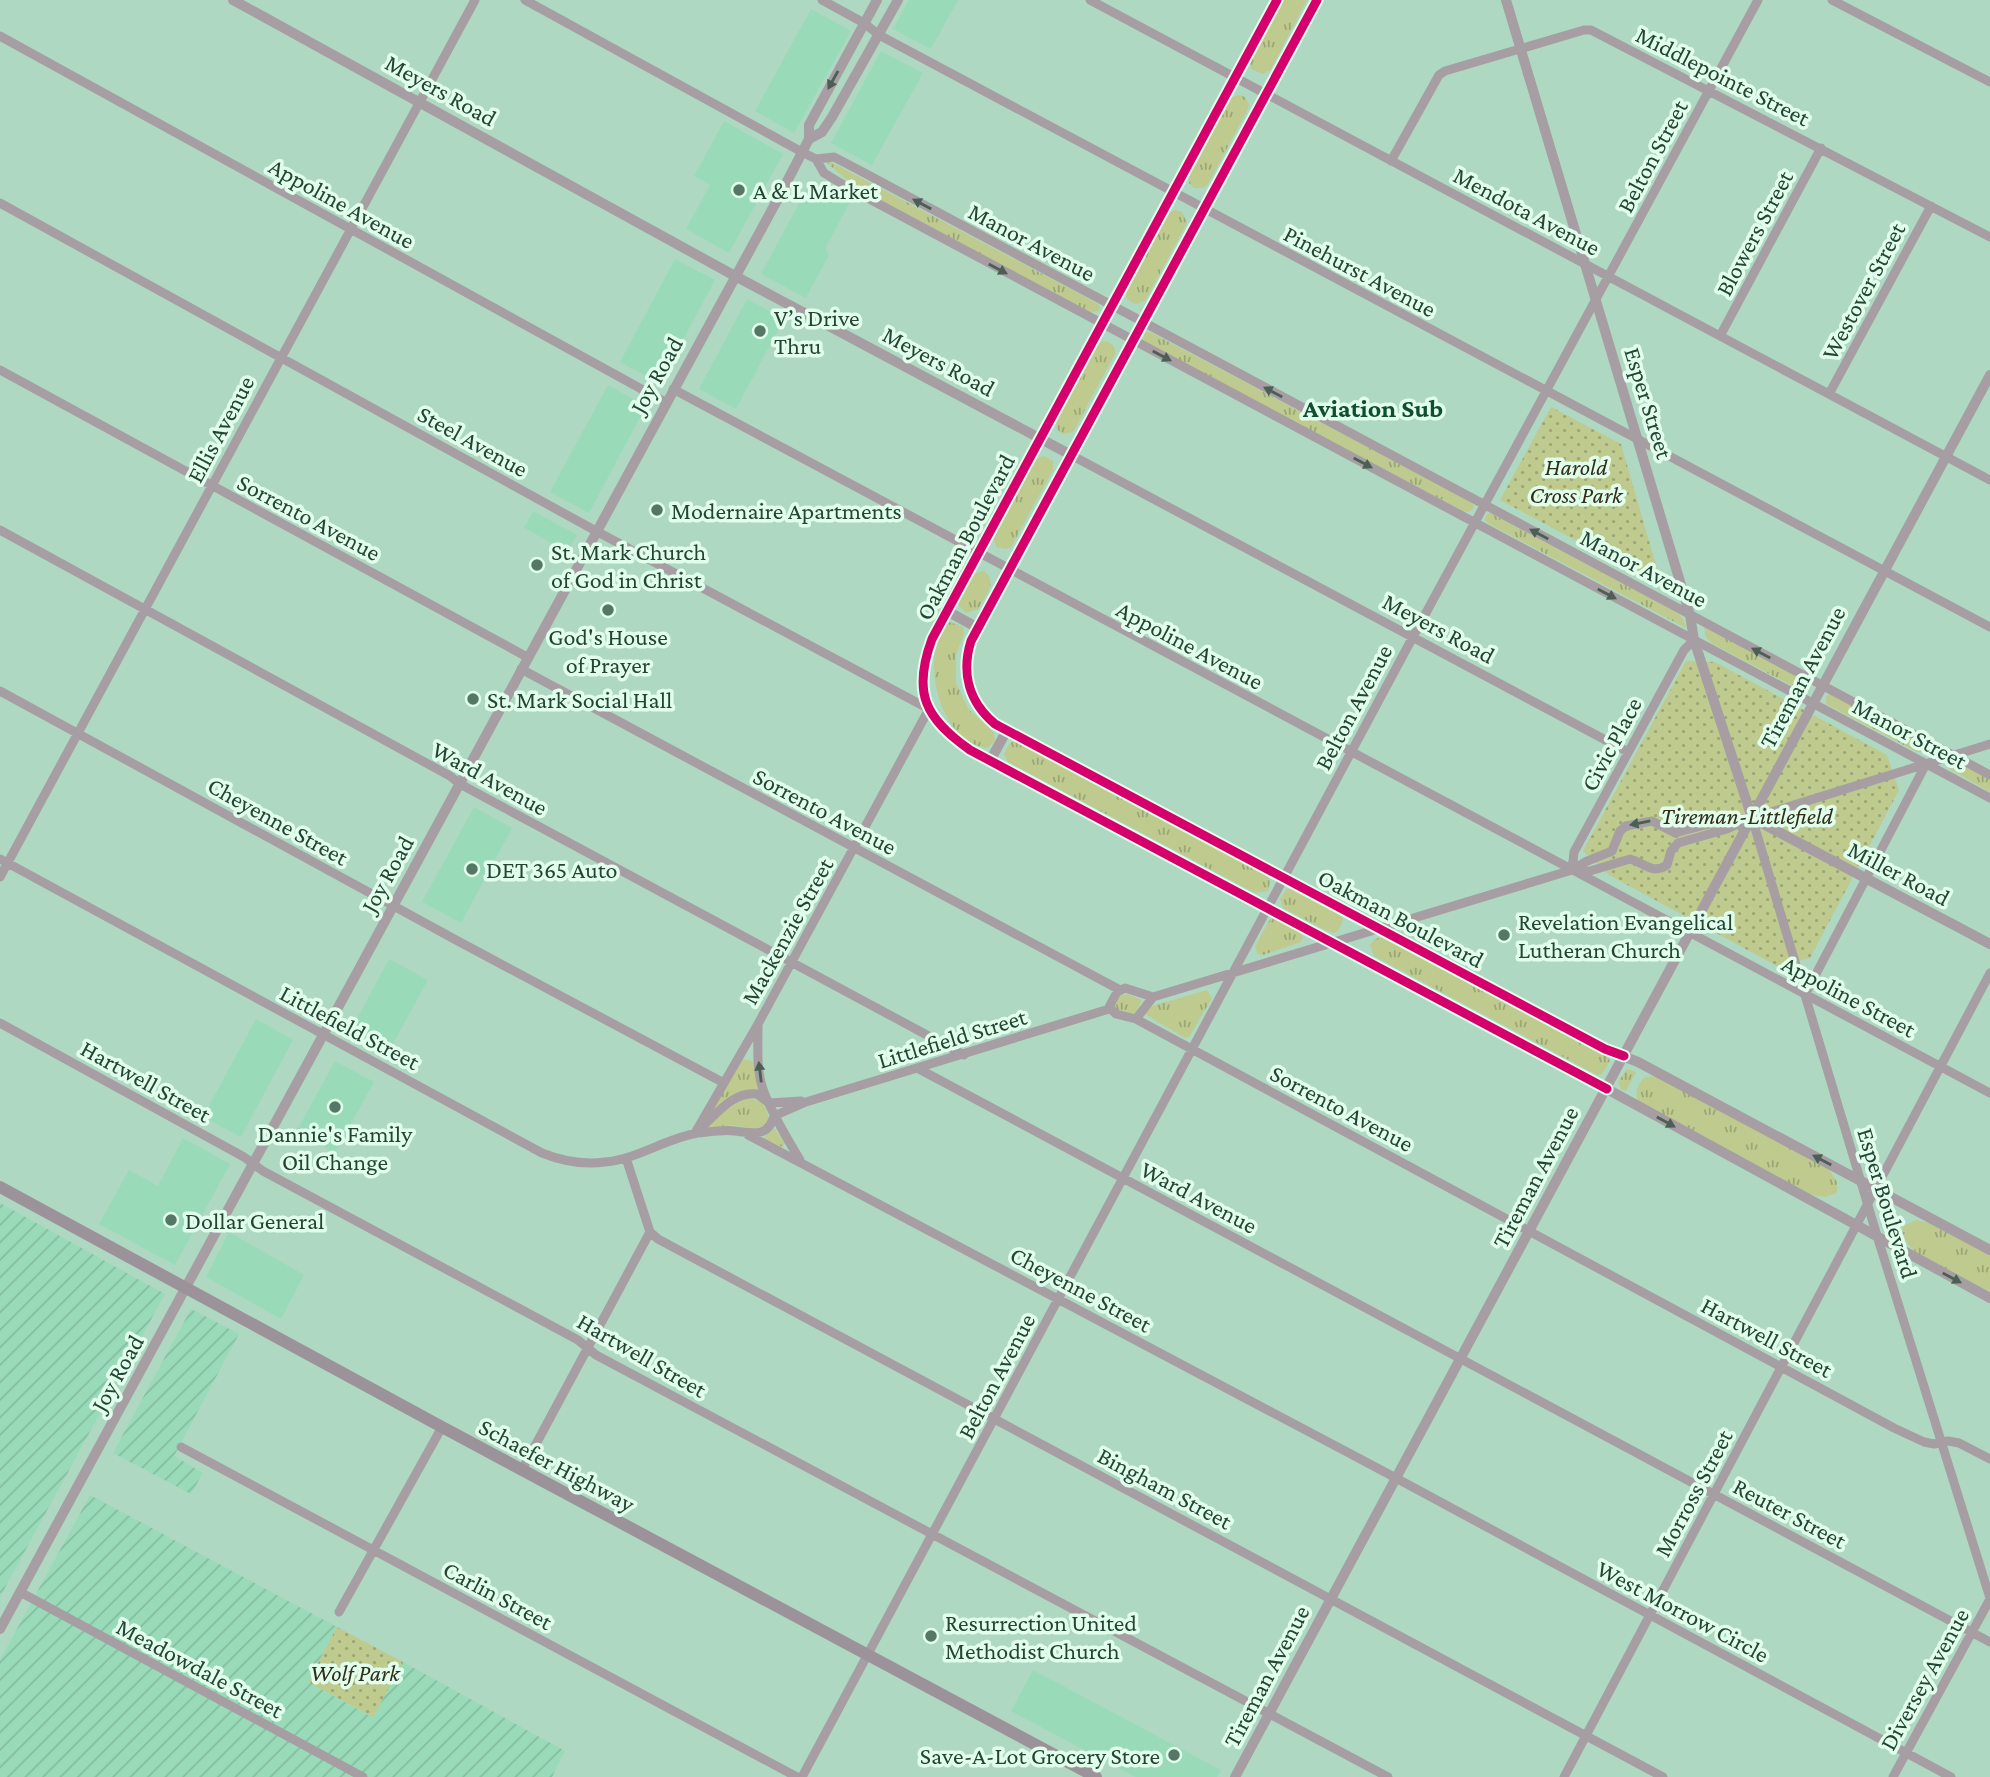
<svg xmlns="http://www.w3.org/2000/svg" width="1990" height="1777" font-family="'Crimson Pro',serif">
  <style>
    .built { fill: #99dbb9 }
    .industrial { fill: url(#industrial-furrows) }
    .grass { fill: url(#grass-tufts) }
    .park { fill: url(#park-dots) }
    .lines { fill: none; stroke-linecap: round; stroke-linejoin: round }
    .minor { stroke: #a69ea3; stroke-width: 9 }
    .tertiary { stroke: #a69ea3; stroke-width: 10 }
    .secondary { stroke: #9c939a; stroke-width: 12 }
    .cycleway-casing { stroke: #e1feed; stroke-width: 13 }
    .cycleway { stroke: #d6006c; stroke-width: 9 }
    .oneway { fill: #4b5f55 }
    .poi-dot { fill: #547865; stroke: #e1feed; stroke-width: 2.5 }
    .labels { text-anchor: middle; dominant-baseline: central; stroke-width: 7; stroke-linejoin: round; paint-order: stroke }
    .street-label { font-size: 24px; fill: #244434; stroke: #e1feed }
    .poi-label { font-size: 24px; fill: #244434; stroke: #e1feed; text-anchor: start }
    .park-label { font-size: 24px; font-style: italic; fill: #312d19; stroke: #e1feed }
    .neighbourhood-label { font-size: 26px; font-weight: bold; fill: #104e34; stroke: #e1feed }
  </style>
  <defs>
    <pattern id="industrial-furrows" width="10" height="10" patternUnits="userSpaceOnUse" patternTransform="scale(1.75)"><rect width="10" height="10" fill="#99dbb9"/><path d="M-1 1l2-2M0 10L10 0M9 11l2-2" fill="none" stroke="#84bda0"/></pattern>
    <pattern id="grass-tufts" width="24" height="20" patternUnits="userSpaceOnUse" patternTransform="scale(1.75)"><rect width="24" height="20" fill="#beca8e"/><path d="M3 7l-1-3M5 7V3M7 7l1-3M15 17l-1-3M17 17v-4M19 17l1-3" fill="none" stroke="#9aa675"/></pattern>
    <pattern id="park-dots" width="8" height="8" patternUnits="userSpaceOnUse" patternTransform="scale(1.75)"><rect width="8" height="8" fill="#beca8e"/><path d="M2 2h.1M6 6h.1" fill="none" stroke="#9aa675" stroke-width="1.8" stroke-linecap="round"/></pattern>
  </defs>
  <rect width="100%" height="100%" fill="#aed8c1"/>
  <path class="built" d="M909 0H958L931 49 893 29Z
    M811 9 851 31 794 133 755 111Z
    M881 51 923 73 872 165 831 143Z
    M724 121 783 154 729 253 686 229 710 185 694 176Z
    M811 181 850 202 826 247 828 257 806 298 761 274Z
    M675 259 715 280 660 383 620 362Z
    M747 299 784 319 736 409 699 389Z
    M608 385 646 406 589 513 550 492Z
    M533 511 577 535 568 552 524 528Z
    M474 807 512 828 461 923 422 902Z
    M389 959 428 980 390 1049 352 1028Z
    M256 1019 293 1040 241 1137 203 1117Z
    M335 1061 374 1082 335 1153 296 1132Z
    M183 1138 230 1164 175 1265 99 1224 129 1170 158 1186Z
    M229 1232 304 1275 281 1319 206 1277Z
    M1033 1670 1221 1770 1217 1777H1135L1011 1711Z"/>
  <path class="industrial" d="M0 1203 165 1294 0 1597Z
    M191 1309 239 1334 174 1456 203 1473 191 1494 113 1453Z
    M90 1495 337 1627 308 1682 372 1717 403 1662 565 1751 552 1777H0V1660Z"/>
  <path class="grass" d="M1283 0H1307L1271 69 1263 74 1251 69 1250 60Z
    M1238 95 1245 97 1249 104 1248 109 1208 184 1203 188H1194L1189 183V175L1230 98Z
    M826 162H831L1095 302 1100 306 1099 311 1090 312 854 186Z
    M1175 210 1182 212 1187 223 1145 301 1135 304C1128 301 1125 298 1126 290L1168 213Z
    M1145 331 1152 333 1471 502 1474 506 1472 510 1469 512 1463 511 1152 346 1143 340Z
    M1102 341C1110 341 1116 345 1115 354L1073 432 1062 434 1057 429 1056 421 1095 349Z
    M1044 456 1053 461V470L1011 547 1006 549 996 547 993 537 1036 459Z
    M1490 513 1676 612 1683 618 1686 628 1489 524 1485 520 1486 515Z
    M984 571C999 582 985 596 978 609L966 613 959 606V599L973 574Z
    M950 622 963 627 964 634 956 655V683L969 710 994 732 995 741 987 748C946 743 926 680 937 645 940 636 942 627 950 622Z
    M1704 627 1809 683 1810 687 1808 691H1802L1711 643 1706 637Z
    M1831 694 1929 747V752H1917L1826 704V696Z
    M1014 741 1267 875 1270 882 1268 891 1255 893 1008 762 1004 754 1009 744Z
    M1951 764 1963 765 1990 780V792L1950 769Z
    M1287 889H1293L1340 914 1343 920 1339 930 1334 933 1327 931 1283 908 1280 899Z
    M1270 919C1280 918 1298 929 1303 937L1301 942 1263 955 1258 954 1255 947Z
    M1382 937 1607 1056 1610 1061 1602 1074 1597 1075 1374 956 1370 945 1375 939Z
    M1207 990 1212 998 1189 1037 1185 1038 1145 1014 1149 1007Z
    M1127 994 1142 1000 1134 1015 1116 1010 1113 1005 1118 996Z
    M743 1059 752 1061 755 1065 759 1091 713 1110 739 1062Z
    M1627 1069 1636 1072 1626 1091 1621 1089 1618 1082Z
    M1656 1076 1828 1168 1837 1182V1193L1825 1197 1808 1194 1639 1103C1634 1093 1637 1085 1645 1077Z
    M747 1098 762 1101 769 1117 767 1124 755 1129 732 1125 710 1129 709 1124C721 1114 733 1104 747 1098Z
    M774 1128 785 1143 783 1147 761 1140Z
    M1916 1220 1929 1223 1990 1255V1292L1918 1254C1909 1246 1903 1240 1902 1227Z"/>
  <path class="park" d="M1551 407 1621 444 1662 586 1500 500Z
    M1686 661 1715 662 1887 755 1899 790 1810 958 1777 966 1609 875 1583 851Z
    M337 1627 403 1662 373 1717 308 1682Z"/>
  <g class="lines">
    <path class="minor" d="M525 0 802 152 816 159 834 157 857 169 1990 775
      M822 0 864 23 879 35 1990 627
      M1090 0 1990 480
      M1832 0 1990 82
      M0 36 665 402
      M816 159 824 173 847 187 1990 798
      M1391 161 1439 75 1445 71 1584 30H1591L1990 237
      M0 203 596 531 929 709 758 1024 695 1133
      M1720 336 1821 148
      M0 370 527 657
      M673 389 1990 1093
      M1829 394 1931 206
      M1071 455 1628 752
      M0 530 450 776 460 784 964 1055
      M521 669 1120 990
      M0 691 456 940 724 1083
      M1752 818 1878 1239 1990 1598
      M0 859 542 1153C562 1161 583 1165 605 1162 638 1159 666 1138 698 1133 709 1132 724 1129 735 1131 752 1133 768 1138 774 1116L806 1102 1109 1009
      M1572 870 1574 852 1684 650 1694 640
      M1573 870 1590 871 1630 859C1645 863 1652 875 1667 865L1671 851 1678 843 1727 829 1752 818 1990 744
      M0 877 475 0
      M1805 995 1926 764
      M1153 997 1125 988 1117 992 1109 1007 1116 1014 1136 1019 1153 997 1572 870 1585 862 1612 851 1620 831 1626 826 1652 821 1675 833 1724 820 1752 818
      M1136 1019 1894 1428 1924 1442 1934 1444 1948 1441 1959 1443 1990 1459
      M0 1023 244 1157 263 1171 578 1340 596 1355 1388 1777
      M758 1026C758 1047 756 1072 764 1092 773 1116 787 1138 800 1160
      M919 1069 1990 1642
      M704 1125C719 1111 735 1091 757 1094L769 1103 801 1101
      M748 1135 1381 1470 1951 1777
      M650 1232 658 1239 1663 1777
      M181 1447 797 1777
      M522 1470 650 1232 626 1158
      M20 1592 363 1777
      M339 1612 442 1427
      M802 1777 1408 646 1758 0
      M1564 1777 1990 973
      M1893 1777 1990 1599"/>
    <path class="tertiary" d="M233 0 735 276 1071 455
      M1277 0 932 639C908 705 938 731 992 762L1607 1089 1990 1298
      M1317 0 971 641C961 673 969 702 995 724L1605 1049 1638 1062 1990 1250
      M1506 0 1690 615 1694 640 1752 818
      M809 139 822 132 832 117 898 0
      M947 611 978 628
      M990 761 1007 730
      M1752 818 1990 944
      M0 1629 781 193 809 139V125L877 0
      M1235 1777 1990 375"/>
    <path class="secondary" d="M0 1187 442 1427 1096 1777"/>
    <defs>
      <path id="cycleway" d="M1277 0 932 639C912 693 925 718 970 750L1607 1089
        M1317 0 971 641C961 673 969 702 995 724L1605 1049 1624 1056"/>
    </defs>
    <use href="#cycleway" class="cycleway-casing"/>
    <use href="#cycleway" class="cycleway"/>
  </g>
  <defs><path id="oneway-solid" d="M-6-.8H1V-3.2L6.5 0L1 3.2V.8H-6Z" transform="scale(1.75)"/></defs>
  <g class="oneway">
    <use href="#oneway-solid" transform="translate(833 80) rotate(119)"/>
    <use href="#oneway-solid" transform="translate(922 204) rotate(-152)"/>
    <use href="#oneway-solid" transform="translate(998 269) rotate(28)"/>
    <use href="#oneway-solid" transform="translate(1162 356) rotate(28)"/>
    <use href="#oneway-solid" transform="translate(1273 392) rotate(-152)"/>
    <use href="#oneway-solid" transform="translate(1363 463) rotate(28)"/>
    <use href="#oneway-solid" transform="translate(1539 534) rotate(-152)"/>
    <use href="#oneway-solid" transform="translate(1607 594) rotate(28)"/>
    <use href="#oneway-solid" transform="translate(1761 653) rotate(-152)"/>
    <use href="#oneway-solid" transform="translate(1640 823) rotate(169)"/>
    <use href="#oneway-solid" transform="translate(760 1072) rotate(-97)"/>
    <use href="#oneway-solid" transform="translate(1666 1122) rotate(29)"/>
    <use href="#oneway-solid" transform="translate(1822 1160) rotate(-152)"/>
    <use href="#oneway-solid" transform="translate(1952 1278) rotate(28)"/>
  </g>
  <g class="poi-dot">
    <circle cx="739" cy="190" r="7"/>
    <circle cx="760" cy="331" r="7"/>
    <circle cx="657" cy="510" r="7"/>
    <circle cx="537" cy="565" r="7"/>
    <circle cx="608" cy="610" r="7"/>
    <circle cx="473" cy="699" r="7"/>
    <circle cx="472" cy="869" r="7"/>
    <circle cx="1504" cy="935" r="7"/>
    <circle cx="335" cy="1107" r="7"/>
    <circle cx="171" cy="1220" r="7"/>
    <circle cx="931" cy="1636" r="7"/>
    <circle cx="1174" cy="1755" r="7"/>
  </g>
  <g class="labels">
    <g class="street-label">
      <text transform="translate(1723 76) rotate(27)">Middlepointe Street</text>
      <text transform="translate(441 90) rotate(29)">Meyers Road</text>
      <text transform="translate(1652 156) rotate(-62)">Belton Street</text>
      <text transform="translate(342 203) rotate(29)">Appoline Avenue</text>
      <text transform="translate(1527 211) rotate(28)">Mendota Avenue</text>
      <text transform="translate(1754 233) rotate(-62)">Blowers Street</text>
      <text transform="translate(1032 242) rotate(28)">Manor Avenue</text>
      <text transform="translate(1360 271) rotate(28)">Pinehurst Avenue</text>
      <text transform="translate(1863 291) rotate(-62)">Westover Street</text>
      <text transform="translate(939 361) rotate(28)">Meyers Road</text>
      <text transform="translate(656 375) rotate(-61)">Joy Road</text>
      <text transform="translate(1649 403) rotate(73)">Esper Street</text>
      <text transform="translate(220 429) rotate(-62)">Ellis Avenue</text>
      <text transform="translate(473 441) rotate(29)">Steel Avenue</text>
      <text transform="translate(309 517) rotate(28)">Sorrento Avenue</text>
      <text transform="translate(965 537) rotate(-62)">Oakman Boulevard</text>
      <text transform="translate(1644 568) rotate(28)">Manor Avenue</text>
      <text transform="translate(1439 628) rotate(28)">Meyers Road</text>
      <text transform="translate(1190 645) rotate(28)">Appoline Avenue</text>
      <text transform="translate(1802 677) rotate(-62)">Tireman Avenue</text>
      <text transform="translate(1353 707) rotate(-62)">Belton Avenue</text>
      <text transform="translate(1910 733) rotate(28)">Manor Street</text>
      <text transform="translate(1611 744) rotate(-62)">Civic Place</text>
      <text transform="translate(490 778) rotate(29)">Ward Avenue</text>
      <text transform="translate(825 811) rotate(28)">Sorrento Avenue</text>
      <text transform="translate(278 821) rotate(29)">Cheyenne Street</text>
      <text transform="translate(1899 873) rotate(28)">Miller Road</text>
      <text transform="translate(387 874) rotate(-61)">Joy Road</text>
      <text transform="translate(1401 918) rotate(28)">Oakman Boulevard</text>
      <text transform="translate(787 931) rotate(-61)">Mackenzie Street</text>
      <text transform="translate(1849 996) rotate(28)">Appoline Street</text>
      <text transform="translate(350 1027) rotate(28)">Littlefield Street</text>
      <text transform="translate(952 1038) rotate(-17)">Littlefield Street</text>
      <text transform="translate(146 1081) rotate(29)">Hartwell Street</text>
      <text transform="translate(1342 1108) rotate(28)">Sorrento Avenue</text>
      <text transform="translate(1535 1177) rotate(-62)">Tireman Avenue</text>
      <text transform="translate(1199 1197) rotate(28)">Ward Avenue</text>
      <text transform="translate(1888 1203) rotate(73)">Esper Boulevard</text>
      <text transform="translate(1081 1289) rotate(28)">Cheyenne Street</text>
      <text transform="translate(1767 1337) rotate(28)">Hartwell Street</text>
      <text transform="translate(642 1355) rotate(30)">Hartwell Street</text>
      <text transform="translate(117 1373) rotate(-61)">Joy Road</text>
      <text transform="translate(996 1376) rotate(-62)">Belton Avenue</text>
      <text transform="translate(557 1465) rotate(28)">Schaefer Highway</text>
      <text transform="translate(1165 1488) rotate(28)">Bingham Street</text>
      <text transform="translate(1693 1493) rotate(-62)">Morross Street</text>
      <text transform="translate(1790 1513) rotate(28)">Reuter Street</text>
      <text transform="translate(498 1595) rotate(28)">Carlin Street</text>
      <text transform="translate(1683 1611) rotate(28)">West Morrow Circle</text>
      <text transform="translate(200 1668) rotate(28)">Meadowdale Street</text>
      <text transform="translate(1266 1676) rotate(-62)">Tireman Avenue</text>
      <text transform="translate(1924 1679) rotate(-61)">Diversey Avenue</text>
    </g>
    <g class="poi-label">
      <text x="753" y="190">A &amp; L Market</text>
      <text x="774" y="317">V’s Drive<tspan x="774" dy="28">Thru</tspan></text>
      <text x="671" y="510">Modernaire Apartments</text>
      <text x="551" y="551">St. Mark Church<tspan x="551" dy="28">of God in Christ</tspan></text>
      <text x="608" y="636" text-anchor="middle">God's House<tspan x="608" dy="28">of Prayer</tspan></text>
      <text x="487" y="699">St. Mark Social Hall</text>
      <text x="486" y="869">DET 365 Auto</text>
      <text x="1518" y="921">Revelation Evangelical<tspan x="1518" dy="28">Lutheran Church</tspan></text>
      <text x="335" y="1133" text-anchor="middle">Dannie's Family<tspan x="335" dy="28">Oil Change</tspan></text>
      <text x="185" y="1220">Dollar General</text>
      <text x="945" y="1622">Resurrection United<tspan x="945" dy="28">Methodist Church</tspan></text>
      <text x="1160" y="1755" text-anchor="end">Save-A-Lot Grocery Store</text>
    </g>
    <g class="park-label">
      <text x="1576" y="466">Harold<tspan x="1576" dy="28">Cross Park</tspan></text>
      <text x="1747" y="815">Tireman-Littlefield</text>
      <text x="355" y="1672">Wolf Park</text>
    </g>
    <g class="neighbourhood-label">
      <text x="1373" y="408">Aviation Sub</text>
    </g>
  </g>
</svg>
